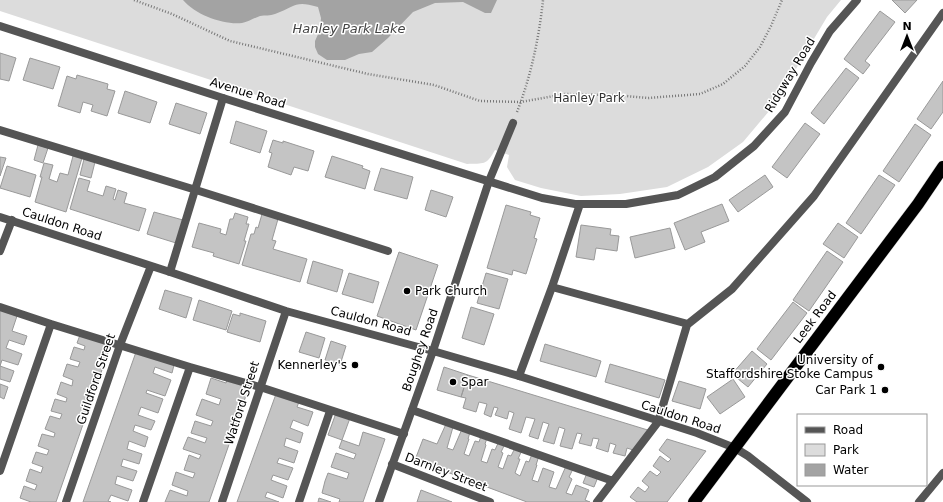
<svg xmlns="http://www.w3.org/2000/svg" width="943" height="502" font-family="'DejaVu Sans',sans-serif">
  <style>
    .green { fill: #dcdcdc }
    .water { fill: #a3a3a3 }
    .building { fill: #c4c4c4; stroke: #999 }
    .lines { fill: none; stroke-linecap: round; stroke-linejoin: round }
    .highway-casing { stroke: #dbdbdb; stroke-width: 13 }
    .path { stroke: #777; stroke-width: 2.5; stroke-dasharray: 1 2; stroke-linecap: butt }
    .lane { stroke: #555; stroke-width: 8 }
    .street { stroke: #555; stroke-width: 8 }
    .highway { stroke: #000; stroke-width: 12 }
    .poi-dot { fill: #000; stroke: #fff; stroke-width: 1.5 }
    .labels { text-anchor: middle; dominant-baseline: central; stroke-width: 3; stroke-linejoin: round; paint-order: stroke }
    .street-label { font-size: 12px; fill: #000; stroke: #fff }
    .park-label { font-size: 12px; fill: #333; stroke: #fff }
    .poi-label { font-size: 12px; fill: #000; stroke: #fff; text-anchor: end }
    .water-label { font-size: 13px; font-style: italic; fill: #444; stroke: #fff }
  </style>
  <rect width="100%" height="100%" fill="#fff"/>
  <path class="green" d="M0 0H841L827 17 775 104 743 142 708 167 667 187 620 194 581 196 541 188 515 180 507 167 509 155 495 150C486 166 484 163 467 164L0 11Z"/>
  <path class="water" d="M183 0H497L491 13H485L463 2 435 3 413 12 388 38 372 52 359 54 345 60H327L318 54 315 47V41L320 30 321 18 318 7C295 0 296 6 275 14 270 16 265 15 260 16 254 18 248 22 242 23 223 25 196 15 183 0Z"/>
  <path class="building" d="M892 0H917L905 13Z
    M880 11 895 22 865 61 870 65 863 74 844 59Z
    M0 53 16 58 9 81 0 79Z
    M30 58 60 67 53 89 23 80Z
    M846 68 859 78 824 124 811 113Z
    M77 75 108 84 107 89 115 91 107 116 91 111 93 105 83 102 80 113 58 106 67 76 76 79Z
    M943 81V112L931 129 917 119Z
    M125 91 157 102 150 123 118 113Z
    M176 103 207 113 200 134 169 124Z
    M236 121 267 131 260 153 230 143Z
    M805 123 820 134 787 178 772 167Z
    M915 124 931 135 899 182 883 171Z
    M273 140 283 143V141L314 151 308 171 294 167 291 175 268 167 272 153 269 152Z
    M38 145 48 148 43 163 34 160Z
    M73 156 82 158 66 212 35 202 42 177H40L44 163 53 165 49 179 57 182 60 173 68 175Z
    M332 156 363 166 362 168 370 171 365 189 325 177Z
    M0 157 6 158 0 176Z
    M84 159 95 162 91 178 80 175Z
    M7 166 36 175 30 197 0 188Z
    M381 168 413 177 407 199 374 190Z
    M765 175 773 187 738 212 729 200Z
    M879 175 895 185 861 234 846 223Z
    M79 178 90 181 87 191 103 196 106 186 116 189 113 199 115 200 118 190 127 193 124 203 146 209 139 231 70 209Z
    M431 190 453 197 446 217 425 210Z
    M722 204 729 221 701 232 705 242 685 250 674 223Z
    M506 205 531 212 530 215 540 218 534 238 537 239 526 274 513 270 512 275 487 268Z
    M154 212 183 220 176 243 147 234Z
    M235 213 248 217 246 224H249L244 241H246L239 264 213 256 214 253 192 247 199 223 221 229 220 233 226 235 230 219H233Z
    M262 214 278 219 272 240 276 241 273 249 307 259 300 282 242 265 251 234H254L256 227 258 228Z
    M838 223 858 237 844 258 823 244Z
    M581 225 611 229 610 235 619 236 617 251 596 248 594 260 576 257Z
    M670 228 675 248 635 258 630 237Z
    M827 251 843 262 809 311 793 300Z
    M399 252 438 265 416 330 377 316Z
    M313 261 343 270 337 292 307 283Z
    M349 273 379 282 373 303 342 294Z
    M486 273 508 279 499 309 477 303Z
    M165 290 192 298 186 318 159 309Z
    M199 300 232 311 226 330 193 320Z
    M793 302 807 313 771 360 757 349Z
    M471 307 494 314 484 345 462 338Z
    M0 310 17 316 12 331 27 336 24 345 9 340 6 348 22 354 18 365 2 360 0 366Z
    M240 313 266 321 260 342 227 332 233 314 240 316Z
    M306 332 325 338 319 358 299 352Z
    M80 335 111 344 56 502H31L20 498 24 486 35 490 37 485 26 481 30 469 41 473 43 467 32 463 36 452 47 455 49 450 38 446 42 434 54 437 55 433 45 429 50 416 60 419 62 414 51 411 55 399 66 402 67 398 57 394 61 382 72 386 73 380 63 376 67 364 78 367 80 362 70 359 74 347 84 350 85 346 77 343Z
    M331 341 346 346 340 365 325 360Z
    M545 344 601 361 596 377 540 361Z
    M752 351 767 364 748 387 732 374Z
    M136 352 174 365 172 373 155 367 153 373 171 380 165 396 147 390 146 393 163 399 158 413 141 407 138 415 155 421 151 430 135 425 133 431 148 437 145 447 129 441 127 449 142 454 139 464 123 459 121 466 137 471 133 481 117 476 115 484 132 490 128 501 111 495 108 501 111 502H83Z
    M610 364 665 380 659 398 605 382Z
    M0 366 14 371 10 382 0 379Z
    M444 367 468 375 461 397 437 390Z
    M468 375 651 431 636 451 627 448 625 456 613 453 616 445 610 443 608 452 596 448 599 439 593 438 591 446 579 443 582 434 577 433 572 449 560 446 565 429 559 427 554 444 543 441 549 424 543 422 538 439 529 436 535 419 526 417 521 433 509 429 514 413 509 411 507 419 495 415 498 408 494 407 491 417 484 414 487 404 479 402 476 412 463 408 466 398 461 397Z
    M211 378 226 383 227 380 249 387 209 502H165L170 490 187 496 188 491 172 485 176 472 193 478 195 473 184 470 189 455 199 459 201 455 183 449 188 437 205 443 207 438 191 433 195 421 211 426 213 421 196 415 202 399 219 405 221 399 206 394Z
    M733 379 745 397 720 414 707 397Z
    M679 381 706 389 700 409 672 401Z
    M0 384 8 387 4 399 0 397Z
    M276 394 299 402 297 407 313 412 308 426 293 420 290 428 303 433 300 443 286 438 284 446 298 451 294 463 279 458 277 463 293 468 288 480 273 475 271 480 287 486 283 498 267 492 265 497 279 502H237Z
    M336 413 350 418 342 440 328 435Z
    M446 424 453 427 447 448 453 450 462 429 470 432 468 439H469L464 454 469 456 475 441 479 442 481 436 487 438 485 444 486 445 481 461 487 463 492 449 495 450 499 441 505 444 501 452 503 453 498 467 503 469 508 455 511 456 515 448 522 450 518 459H520L515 473 520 476 526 461 529 462 532 454 539 456 536 465H537L532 480 538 482 543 468 554 472 549 487 556 489 566 466 573 469 569 477 572 479 566 493 572 495 576 485 589 490 585 500 590 502H527L415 460 423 439 437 444Z
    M363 432 385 439 363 502H339L340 499 322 493 325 481 328 473 347 479 349 473 331 467 336 453 354 459 356 454 339 448 342 440 359 446Z
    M667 439 706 451 667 502H637L630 497 638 487 645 492 649 487 642 481 650 471 657 476 661 472 653 466 660 456 668 462 671 459 659 450Z
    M587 473 598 477 594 487 583 483Z
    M421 490 452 502H417Z
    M319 498 331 502H318Z"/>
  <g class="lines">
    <defs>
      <path id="highway" d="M694 502 918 204 943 167"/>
    </defs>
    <use href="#highway" class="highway-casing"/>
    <path class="path" d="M134 0 172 14 230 41 368 74 434 85 480 101 521 102 565 94 615 95 648 98 700 94 723 84 745 66 760 47 771 26 782 0
      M517 112C531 76 539 38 543 0"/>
    <path class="lane" d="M0 130 196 190 388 251
      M489 181 513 123
      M170 272 223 98
      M552 287 688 324 732 289 814 196 943 13
      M0 307 51 324 190 367 260 387 404 434
      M519 376 552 287 580 204
      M412 410 613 481
      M735 448 748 456 807 502
      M0 471 51 324
      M143 502 190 367
      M299 502 330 411
      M597 502 658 422 687 325
      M919 502 943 473"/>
    <path class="street" d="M0 26 223 98 542 198 575 204H626L678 195 715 177 754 146 785 112 811 63 830 31 857 0
      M0 217 170 272 286 311 433 351 519 376 697 433 735 448
      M0 251 12 220
      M392 464 490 502
      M66 502 120 345 151 266
      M222 502 286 311
      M379 502 433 351 489 181"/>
    <use href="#highway" class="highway"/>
  </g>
  <g class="poi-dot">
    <circle cx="407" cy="291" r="4"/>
    <circle cx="355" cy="365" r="4"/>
    <circle cx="881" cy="367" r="4"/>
    <circle cx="453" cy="382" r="4"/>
    <circle cx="885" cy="390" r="4"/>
  </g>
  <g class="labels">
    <g class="street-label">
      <text transform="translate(790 75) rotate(-59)">Ridgway Road</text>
      <text transform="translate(248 93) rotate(17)">Avenue Road</text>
      <text transform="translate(62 224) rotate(18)">Cauldon Road</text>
      <text transform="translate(815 317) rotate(-53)">Leek Road</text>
      <text transform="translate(371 321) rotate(15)">Cauldon Road</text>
      <text transform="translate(420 350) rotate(-71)">Boughey Road</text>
      <text transform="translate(96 379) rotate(-71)">Guildford Street</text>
      <text transform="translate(242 403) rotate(-72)">Watford Street</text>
      <text transform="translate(681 417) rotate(18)">Cauldon Road</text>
      <text transform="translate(446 472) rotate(21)">Darnley Street</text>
    </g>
    <g class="park-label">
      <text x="589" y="98">Hanley Park</text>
    </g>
    <g class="poi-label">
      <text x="415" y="291" text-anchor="start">Park Church</text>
      <text x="873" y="360">University of<tspan x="873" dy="14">Staffordshire Stoke Campus</tspan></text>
      <text x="347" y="365">Kennerley's</text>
      <text x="461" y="382" text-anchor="start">Spar</text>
      <text x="877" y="390">Car Park 1</text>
    </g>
    <g class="water-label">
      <text x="349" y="28">Hanley Park Lake</text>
    </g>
  </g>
  <rect x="797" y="414" width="130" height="72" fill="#ffffff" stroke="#999999"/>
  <rect x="805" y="427" width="20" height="6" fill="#555555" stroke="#999999"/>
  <text x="833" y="434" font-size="12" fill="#000000">Road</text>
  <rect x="805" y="444" width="20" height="12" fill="#dcdcdc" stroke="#999999"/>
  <text x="833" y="454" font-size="12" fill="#000000">Park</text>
  <rect x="805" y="464" width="20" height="12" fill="#a3a3a3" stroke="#999999"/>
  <text x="833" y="474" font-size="12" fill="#000000">Water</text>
  <g transform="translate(907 36)" stroke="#ffffff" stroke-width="3" paint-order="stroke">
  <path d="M0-3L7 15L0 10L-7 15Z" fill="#000000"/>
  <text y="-6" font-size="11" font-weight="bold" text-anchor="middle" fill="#000000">N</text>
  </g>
</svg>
